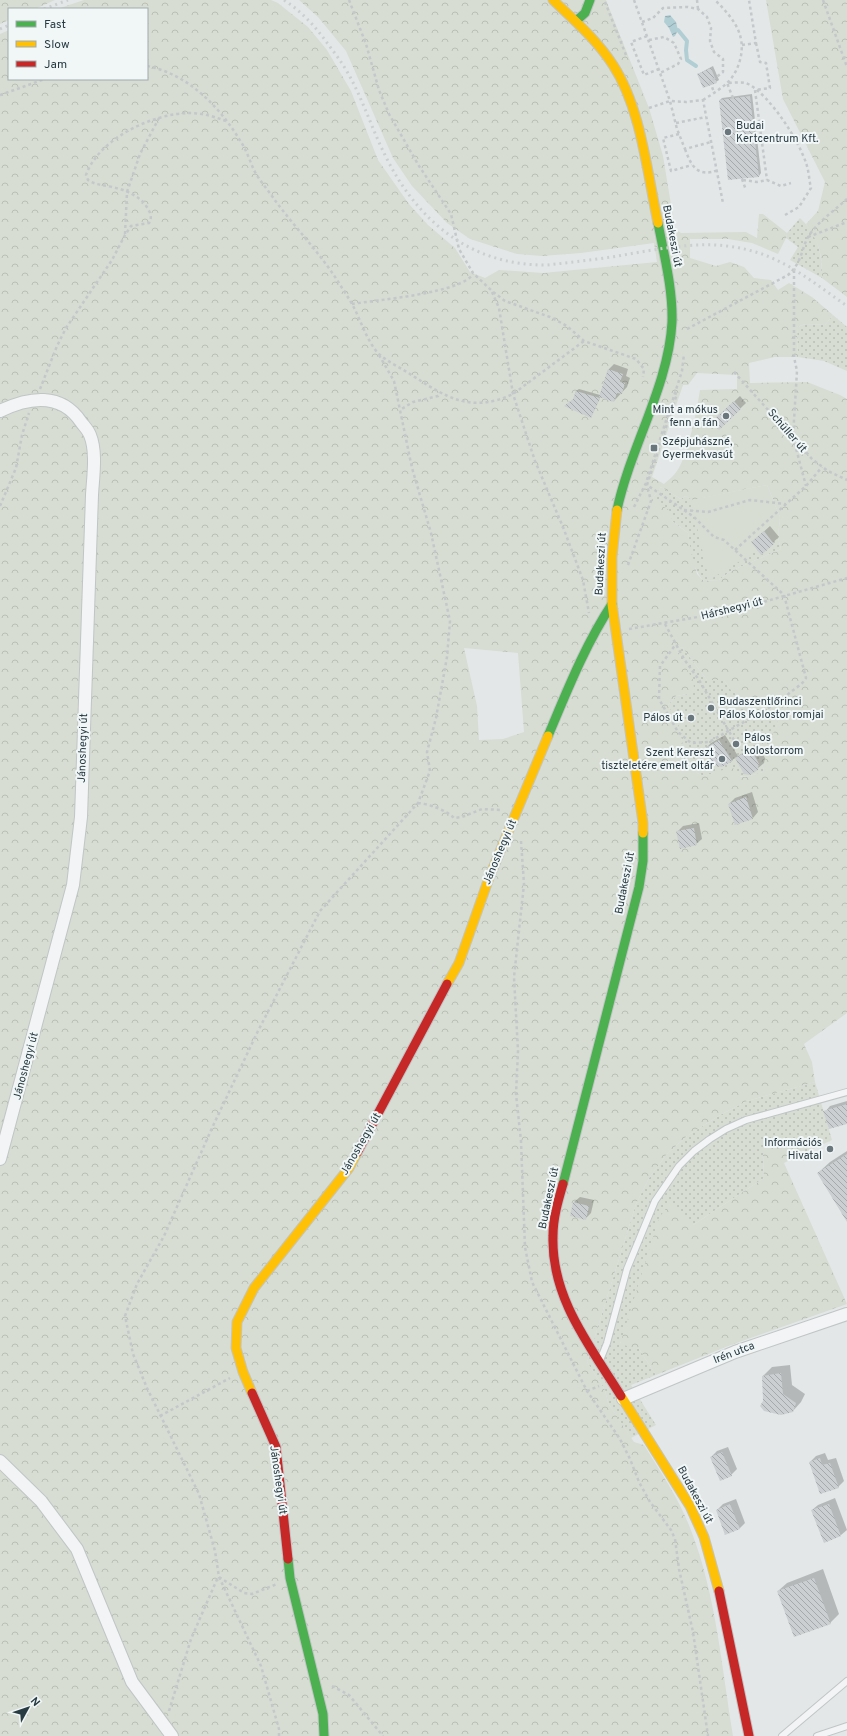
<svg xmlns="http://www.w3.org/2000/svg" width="847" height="1736" font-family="Overpass,sans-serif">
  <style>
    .grass { fill: url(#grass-dots) }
    .forest { fill: url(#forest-crowns); fill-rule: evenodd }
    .green { fill: #d7ddd3 }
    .water { fill: url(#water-waves) }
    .shadow { fill: #0003 }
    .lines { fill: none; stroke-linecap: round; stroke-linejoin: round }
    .stream { stroke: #b1ced4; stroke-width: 4 }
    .building { fill: url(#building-back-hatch) }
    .lane-casing { stroke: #c1c5c6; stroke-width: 8 }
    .street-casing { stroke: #c1c5c6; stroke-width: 14 }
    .fast-casing { stroke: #c1c5c6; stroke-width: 11 }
    .slow-casing { stroke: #c1c5c6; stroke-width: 11 }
    .jam-casing { stroke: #c1c5c6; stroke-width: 11 }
    .path { stroke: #c4c8ca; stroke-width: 2.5; stroke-dasharray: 3 3; stroke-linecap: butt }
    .lane { stroke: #f2f4f5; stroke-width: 6 }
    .street { stroke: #f2f4f5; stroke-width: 12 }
    .fast { stroke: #4caf50; stroke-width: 9 }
    .slow { stroke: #ffc107; stroke-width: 9 }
    .jam { stroke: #c62828; stroke-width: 9 }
    .rail { stroke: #cbcfd0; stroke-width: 3; stroke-dasharray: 2 4; stroke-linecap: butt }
    .poi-dot { fill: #69777d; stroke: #f1f6f7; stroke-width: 1.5 }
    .labels { text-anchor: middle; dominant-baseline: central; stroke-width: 4; stroke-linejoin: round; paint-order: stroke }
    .poi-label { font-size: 11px; fill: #283b43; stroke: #f1f6f7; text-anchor: start }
    .street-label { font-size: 11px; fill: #283b43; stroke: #f1f6f7 }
  </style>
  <defs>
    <pattern id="grass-dots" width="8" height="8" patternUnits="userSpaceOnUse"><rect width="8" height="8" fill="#d7ddd3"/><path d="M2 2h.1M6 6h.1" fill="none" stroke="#b9bfb6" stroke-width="1.8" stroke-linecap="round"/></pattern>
    <pattern id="forest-crowns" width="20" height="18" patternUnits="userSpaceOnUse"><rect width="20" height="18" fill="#d7ddd3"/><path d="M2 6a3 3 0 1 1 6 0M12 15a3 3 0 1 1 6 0" fill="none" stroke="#b9bfb6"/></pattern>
    <pattern id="water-waves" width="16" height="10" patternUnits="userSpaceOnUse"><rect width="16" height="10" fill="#b1ced4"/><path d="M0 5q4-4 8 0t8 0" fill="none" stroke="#90a8ae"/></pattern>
    <pattern id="building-back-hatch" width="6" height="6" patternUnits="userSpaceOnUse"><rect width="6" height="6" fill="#cbcfd1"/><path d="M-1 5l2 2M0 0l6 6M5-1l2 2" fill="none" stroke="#a5a9ab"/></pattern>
  </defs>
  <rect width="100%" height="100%" fill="#e3e7e8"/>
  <path class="grass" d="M800 218C819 236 822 254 822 278L790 260 798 247 786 238 787 233Z
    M833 315 847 327V371L824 361 798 357 797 327 806 324 825 325Z
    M661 487 681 499 685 496 778 538 781 549 731 571 719 580 704 581C692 569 690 549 688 533L672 521 652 499Z
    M682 647 707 680H724L731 690 753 708 766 703 778 717C777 740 767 734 757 750L764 770 763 772 746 777 714 773 704 776 697 773 683 745 678 725 668 705 676 696 688 694 683 663 676 650Z
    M815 1082 832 1140 794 1158 803 1139 763 1154 764 1178 693 1225 620 1343 639 1349 656 1375 631 1385 656 1425 631 1438 608 1403 605 1390 587 1362 636 1204 649 1178 666 1155 687 1136 720 1115 747 1101Z"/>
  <path class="forest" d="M0 0H55L35 9H9V20L0 24Z
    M84 0H271L278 3 308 27 327 50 351 91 378 160 409 204 428 225 455 248 470 272 485 278 499 270 543 273 657 262 654 243 581 253 542 256 517 254 470 239 447 223 412 186 393 158 346 51 318 17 299 0H606L649 108 663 156 675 229 681 233 746 232 757 238 759 214H763L787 233 786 238 778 254 752 243 728 239H690V258L716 266 730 262 744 267 754 278 771 280 778 290 789 283 812 297 833 315 825 325 806 324 797 327 798 357H775L749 363 750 383 807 382 840 395 847 399V1013L804 1044 812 1062 815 1082 747 1101 720 1115 687 1136 666 1155 649 1178 636 1204 587 1362 605 1390 608 1403 634 1442 644 1445C662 1474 681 1502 692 1533 716 1596 722 1669 733 1736H0V34L9 30V79H147V9H57ZM697 373 737 375V389L700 390C697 410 688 455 677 471 674 476 668 480 664 484L652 477 683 385H688ZM767 485 780 517 778 538 781 549 731 571 719 580 704 581 697 574 690 546 688 533 672 521 669 510 652 499 661 487 681 499 685 496 693 500ZM682 647 707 680H724L731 690 753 708 766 703 778 717C777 739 766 734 757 750L764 770 763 772 746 777H741L732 767 704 776 697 773 683 745 678 725 668 705 676 696 688 694 694 688 693 680 676 650ZM464 648 518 653 524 732 503 739 479 740 477 706Z
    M766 0H847V297L822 278C822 253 820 245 806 224L818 211 825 182 783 99Z
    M781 1139H804L794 1158 784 1163 847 1304 731 1345 656 1375 639 1349 620 1344 659 1218 670 1203 693 1225 764 1178 763 1154 767 1144Z"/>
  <path class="green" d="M767 485 780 517 778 538 709 580 691 500Z"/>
  <path class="water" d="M670 15 676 22 678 30 675 36 673 37 669 28 664 22 665 16Z"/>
  <path class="shadow" d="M713 66 719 80 716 82 698 74Z
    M752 94 761 173 759 176 720 100 722 98Z
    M614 364 628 369 626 376 630 378 627 387 614 401 601 396 591 417 574 399 576 391 579 389 600 395 608 370Z
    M740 396 746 403 719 429 713 422Z
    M770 526 779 537 761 553 758 537Z
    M725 735 738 756 757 744 765 758 764 763 757 769 745 773 735 757 732 761 705 749 711 743Z
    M752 792 758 812 753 818 729 804 735 798Z
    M699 823 702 839 696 844 677 832 683 826Z
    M847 1101V1123L825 1112 830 1106Z
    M847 1151V1220L818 1173 830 1162Z
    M580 1197 594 1200 591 1213 585 1219 574 1202Z
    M790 1365 792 1385 805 1394 801 1402 792 1412 764 1402 763 1376 772 1367Z
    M728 1447 737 1469 731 1475 711 1457 717 1451Z
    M825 1453 828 1460 836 1458 844 1481 838 1487 810 1462 816 1456Z
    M835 1498 847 1530 841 1535 824 1542 812 1510 818 1505Z
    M736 1499 745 1523 739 1529 717 1510 723 1504Z
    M823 1569 839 1614 830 1623 778 1591 787 1583Z"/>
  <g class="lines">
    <path class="stream" d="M678 30 687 41 686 50 687 60 696 66"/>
  </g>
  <path class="building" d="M711 68 717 83 703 88 697 74Z
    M750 96 759 177 728 180 719 100Z
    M608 369 623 374 620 382 625 383 622 394 617 393 614 402 599 397Z
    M576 391 600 398 591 418 564 406 573 399Z
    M734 401 741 409 719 430 711 422Z
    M764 531 774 544 761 555 751 542Z
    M719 740 732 761 722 767 716 766 712 763 704 749Z
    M751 749 759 764 758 770 750 775 744 774 735 758Z
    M746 797 753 819 735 825 728 804Z
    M694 828 697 845 680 849 676 831Z
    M847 1104V1124L829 1129 823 1111Z
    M847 1154V1222L817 1173Z
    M573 1202 589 1206 586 1220 570 1216Z
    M781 1373 783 1394 796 1403 793 1412 781 1415 764 1411 760 1406 763 1401 762 1376Z
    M722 1452 732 1476 720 1481 710 1457Z
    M820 1458 822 1465 830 1463 839 1488 820 1494 809 1462Z
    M730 1504 740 1529 725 1535 716 1510Z
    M829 1504 841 1536 824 1543 811 1510Z
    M814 1578 831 1624 794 1637 777 1591Z"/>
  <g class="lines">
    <defs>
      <path id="lane" d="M601 1358 607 1343 627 1269 655 1201 679 1166 694 1151 710 1139 726 1129 746 1120 847 1092
        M782 1736 847 1681
        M817 1736 847 1726"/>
      <path id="street" d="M0 411C29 397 61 392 81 422 84 426 88 430 90 435 97 452 93 477 92 495L81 817 73 885 0 1159
        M623 1399 735 1352 847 1314
        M0 1461 41 1501 77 1549 132 1682 172 1736"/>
      <path id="fast" d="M576 21 585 13 590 0
        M617 510C630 448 669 385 672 322 673 289 664 255 658 223
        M548 736C567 691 585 645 612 604
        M563 1184 639 887 643 861V833
        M288 1559 290 1578 323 1714 324 1736"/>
      <path id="slow" d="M553 0C574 20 597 40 613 65 641 108 647 172 658 223
        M617 510 612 557V604L643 823V833
        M447 984 459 963 489 878 548 736
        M252 1393 243 1372 236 1348 237 1322 254 1288 349 1168 357 1153
        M621 1396 690 1506 704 1537 719 1591"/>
      <path id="jam" d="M357 1153 447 984
        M563 1184C558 1201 553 1218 553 1236 551 1298 590 1346 621 1396
        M252 1393 276 1447 288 1559
        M719 1591 749 1736"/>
    </defs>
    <use href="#lane" class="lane-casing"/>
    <use href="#street" class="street-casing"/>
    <use href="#fast" class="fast-casing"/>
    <use href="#slow" class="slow-casing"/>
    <use href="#jam" class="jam-casing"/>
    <path class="path" d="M349 0 366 44 379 90 389 114 419 166 451 214 459 249 473 273 492 291 505 301 550 317 567 326 584 341 636 359 644 369 643 377
      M634 0 670 101 677 129 685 149 711 142
      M697 0 698 9
      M823 0 847 67
      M605 2 626 55
      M642 22 653 18 663 8 688 7 698 9 707 17 711 28 710 41 714 52 723 59V72L710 82 714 92
      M647 36 631 42 644 75 659 69
      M649 40 664 37 674 43 681 59 678 64 660 73
      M756 43 760 62 766 63 770 88 755 90 767 180
      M742 45 756 43 749 0
      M147 66C188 74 220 107 241 142 247 151 250 162 255 172 260 181 268 190 274 199 296 229 323 256 342 288 348 297 353 305 357 314 363 327 368 341 377 352 386 361 399 367 410 374 446 397 470 414 513 394L584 341
      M0 95 45 79
      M733 98 727 83C734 83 742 81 748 84 770 95 799 141 806 163 809 171 809 180 811 188L799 207 785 215
      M703 100C711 95 719 90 726 84 733 78 738 68 740 60 747 34 732 17 715 0
      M649 108 670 101 686 102 703 100 723 203
      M676 123 706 117
      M679 134 663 138 671 171 692 165
      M685 149C691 166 698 178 718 170
      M742 179 746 190
      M743 180 757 182 767 180 781 186 791 183
      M125 234 127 192 140 154 159 118
      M808 237 847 222
      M794 270V357L797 371 793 437 806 486
      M492 292 499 308 513 394 535 461 563 527 583 580 589 613
      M352 304C376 300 462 293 473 274
      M687 329 788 275C803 262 801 247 810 234 819 221 835 210 847 199
      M379 355 394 381 400 410
      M734 372 813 460 828 471 847 480
      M40 389 57 346 66 328 112 260 125 235 131 226 149 223C152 218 151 214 148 209 141 196 126 190 112 187 103 185 95 185 88 180L86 175C99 138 154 113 190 113 203 113 215 117 226 121
      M674 393 677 394 647 485 694 517 714 537 724 540 784 595 806 678C801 687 790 690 784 699L709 742 691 743 678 732 659 699 660 666 676 644
      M0 506 16 468 22 435 29 413
      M634 507 646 483 682 371 684 354
      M684 510 708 512 750 500 785 504
      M735 550 806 486 822 467
      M628 565 651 501 647 485
      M665 624 684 659 699 680 734 740
      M629 629 732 611 847 578
      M418 803C429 804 446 810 454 818L462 817 482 809 502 810
      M521 841 524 884 514 977 518 1051 516 1094 521 1141 525 1247 532 1282 587 1391 620 1439 630 1459 639 1482 650 1502 671 1530 675 1539 679 1569 693 1632 708 1736
      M587 1391 599 1386
      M160 1416 230 1378
      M219 1577 244 1593 252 1594 277 1584
      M332 1686 349 1695 383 1736
      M169 1711 191 1639 218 1577
      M279 1736V1729L261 1666 219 1577 215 1551 199 1494 147 1388 133 1354 125 1316 137 1284 164 1236 212 1128 257 1033 320 911 418 803 430 771 427 752 436 718 447 657 450 621 431 533 412 468 400 410 413 402 438 396 441 393"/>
    <use href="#lane" class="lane"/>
    <use href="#street" class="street"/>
    <use href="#fast" class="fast"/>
    <use href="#slow" class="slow"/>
    <use href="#jam" class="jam"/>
    <path class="rail" d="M284 0C301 11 313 24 325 40 333 51 342 62 349 75 363 100 372 129 385 155 417 221 471 266 547 265 574 262 602 259 629 254 670 247 711 239 752 251 787 260 818 286 847 306
      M44 9 68 0
      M0 29 9 25"/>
  </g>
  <g class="poi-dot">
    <circle cx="728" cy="132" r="4"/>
    <circle cx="726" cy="416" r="4"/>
    <rect x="650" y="444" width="8" height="8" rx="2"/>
    <circle cx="711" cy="708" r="4"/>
    <circle cx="691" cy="718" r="4"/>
    <circle cx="736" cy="744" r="4"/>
    <circle cx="722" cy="759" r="4"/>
    <circle cx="830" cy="1149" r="4"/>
  </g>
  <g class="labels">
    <g class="poi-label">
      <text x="736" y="126">Budai<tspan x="736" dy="13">Kertcentrum Kft.</tspan></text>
      <text x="718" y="410" text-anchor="end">Mint a mókus<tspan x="718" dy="13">fenn a fán</tspan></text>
      <text x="662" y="442">Szépjuhászné,<tspan x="662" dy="13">Gyermekvasút</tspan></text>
      <text x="719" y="702">Budaszentlőrinci<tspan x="719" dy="13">Pálos Kolostor romjai</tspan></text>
      <text x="683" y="718" text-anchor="end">Pálos út</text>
      <text x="744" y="738">Pálos<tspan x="744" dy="13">kolostorrom</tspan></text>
      <text x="714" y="753" text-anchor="end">Szent Kereszt<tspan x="714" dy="13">tiszteletére emelt oltár</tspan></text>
      <text x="822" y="1143" text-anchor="end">Információs<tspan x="822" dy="13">Hivatal</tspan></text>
    </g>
    <g class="street-label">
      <text transform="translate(672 236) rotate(79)">Budakeszi út</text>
      <text transform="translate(787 431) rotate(49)">Schüller út</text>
      <text transform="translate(601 564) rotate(-87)">Budakeszi út</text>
      <text transform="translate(732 609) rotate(-14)">Hárshegyi út</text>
      <text transform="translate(83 748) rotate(-88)">Jánoshegyi út</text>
      <text transform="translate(500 852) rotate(-67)">Jánoshegyi út</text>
      <text transform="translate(625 883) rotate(-79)">Budakeszi út</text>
      <text transform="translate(26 1066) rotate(-75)">Jánoshegyi út</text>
      <text transform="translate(361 1144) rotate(-60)">Jánoshegyi út</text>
      <text transform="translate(549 1198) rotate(-78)">Budakeszi út</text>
      <text transform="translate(734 1353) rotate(-21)">Irén utca</text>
      <text transform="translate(278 1480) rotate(82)">Jánoshegyi út</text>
      <text transform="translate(695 1495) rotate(62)">Budakeszi út</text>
    </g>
  </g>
  <rect x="8" y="8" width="140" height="72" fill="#f1f6f7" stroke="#a1abaf"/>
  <rect x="16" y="21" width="20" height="6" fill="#4caf50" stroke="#a1abaf"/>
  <text x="44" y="28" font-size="12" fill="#283b43">Fast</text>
  <rect x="16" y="41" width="20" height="6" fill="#ffc107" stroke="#a1abaf"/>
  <text x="44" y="48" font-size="12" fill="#283b43">Slow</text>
  <rect x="16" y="61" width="20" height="6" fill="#c62828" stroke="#a1abaf"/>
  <text x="44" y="68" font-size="12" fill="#283b43">Jam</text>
  <g transform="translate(28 1708) rotate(50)" stroke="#f1f6f7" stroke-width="3" paint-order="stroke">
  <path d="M0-3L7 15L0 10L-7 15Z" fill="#283b43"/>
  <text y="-6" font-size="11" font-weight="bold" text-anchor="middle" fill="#283b43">N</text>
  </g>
</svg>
